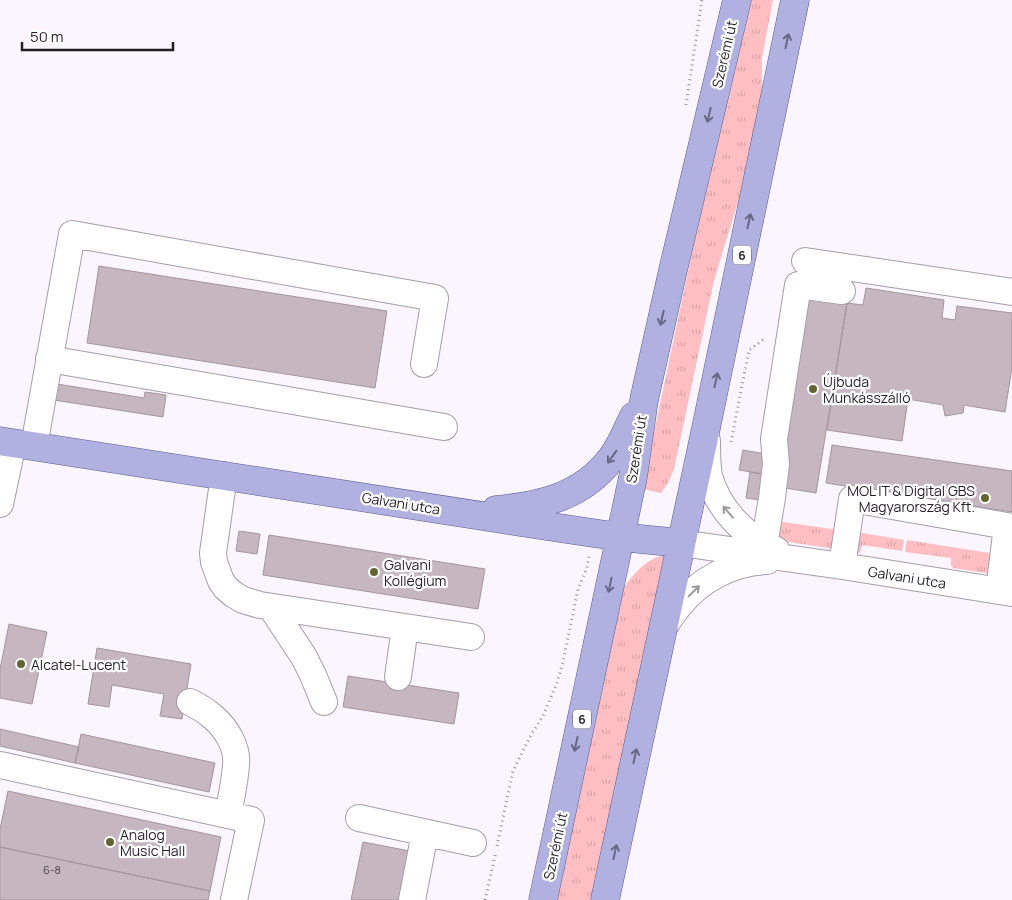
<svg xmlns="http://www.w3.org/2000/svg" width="1012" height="900" font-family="Manrope,sans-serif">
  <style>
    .grass { fill: url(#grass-tufts) }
    .building { fill: #c6b6bf; stroke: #a5959d }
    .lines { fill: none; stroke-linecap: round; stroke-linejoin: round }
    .minor-casing { stroke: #a59dab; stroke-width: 28 }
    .major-casing { stroke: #5c5c91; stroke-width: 29 }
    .path { stroke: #98949b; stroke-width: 3; stroke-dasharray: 1 4; stroke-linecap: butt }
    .minor { stroke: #fff; stroke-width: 26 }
    .major { stroke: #b0b1e0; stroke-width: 28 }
    .oneway { stroke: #686882 }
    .oneway2 { stroke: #9b9a9c }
    .poi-dot { fill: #636431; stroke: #fff; stroke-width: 2 }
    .labels { text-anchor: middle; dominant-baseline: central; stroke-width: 4.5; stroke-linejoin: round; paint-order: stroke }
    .number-label { font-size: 11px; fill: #4a444a }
    .shield { fill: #fff; stroke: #646265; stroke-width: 1 }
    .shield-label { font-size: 12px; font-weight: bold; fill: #211e23 }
    .street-label { font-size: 14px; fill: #211e23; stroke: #fff }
    .poi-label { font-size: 14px; fill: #211e23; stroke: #fff; text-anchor: start }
  </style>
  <defs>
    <pattern id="grass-tufts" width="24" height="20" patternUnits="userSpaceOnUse" patternTransform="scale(1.25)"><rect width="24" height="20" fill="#ffbfc2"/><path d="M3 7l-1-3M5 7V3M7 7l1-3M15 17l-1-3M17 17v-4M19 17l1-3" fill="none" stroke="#daa4a6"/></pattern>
  </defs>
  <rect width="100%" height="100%" fill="#faf5fe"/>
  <path class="grass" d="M750 0H773L762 58V93L747 173 722 254 713 285 674 469 668 483 661 493 642 489 714 149Z
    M776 521 839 530 835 549 782 541 777 536Z
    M856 532 904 540 902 551 862 545 860 553 854 552Z
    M907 540 996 554 992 574 953 568 951 565V558L905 552Z
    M660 556H665L593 900H555L621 593C629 578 644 561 660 556Z"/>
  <path class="building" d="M99 266 387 311 375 388 87 343Z
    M866 288 944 300 942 318 955 320 957 306 1012 313V367L1005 412 964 405 963 413 945 416 943 405 908 399 902 441 827 430 847 303 863 305Z
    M808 296 847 303 816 493 779 487Z
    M57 384 144 398 145 392 166 395 163 417 54 400Z
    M832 445 1012 471V512L826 483Z
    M743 450 766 454 763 474 739 470Z
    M750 472 771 475 767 501 746 498Z
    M239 531 260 534 257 554 236 551Z
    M269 535 485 569 478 609 263 575Z
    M9 624 47 632 32 704 0 698V669Z
    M97 648 191 664 182 719 160 716 164 694 112 685 109 707 88 704Z
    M348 676 459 693 454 724 343 707Z
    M0 729 79 747 75 763 0 746Z
    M81 734 215 763 209 792 75 763Z
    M8 791 221 837 210 891 0 847V829Z
    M363 842 410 851 400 900H351Z
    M0 847 210 891 208 900H0Z"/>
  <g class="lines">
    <defs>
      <path id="minor" d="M805 261 1012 292
        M49 359 444 427
        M707 441C707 453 707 465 709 476 718 509 745 537 776 550
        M34 446 72 234 435 298 424 364
        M224 475 213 553 214 562 221 581 226 588 233 594 243 600 260 605 471 637
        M0 504 13 443
        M681 543 842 566 1012 593
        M764 545 772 498 776 464 774 439 798 285 842 291
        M842 566 852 499 1007 526 999 591
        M271 607 304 657 313 675 324 702
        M663 628C668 621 673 613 679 606 699 580 733 562 767 561
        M398 677 405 627
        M190 702C198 706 206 711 213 717 226 728 238 747 236 765 235 781 231 799 228 815
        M0 765 251 820 234 900
        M359 818 473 843
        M412 900 425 833"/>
      <path id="major" d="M0 441 566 529 620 537 681 543
        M496 510C540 506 581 497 610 460 621 447 626 431 634 416
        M543 900 633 477 644 400 673 270 737 0
        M605 900 706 428 795 0"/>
    </defs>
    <use href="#minor" class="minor-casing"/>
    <use href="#major" class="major-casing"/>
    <path class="path" d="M686 105 702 0
      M731 442 749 350 763 340H766
      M497 846 513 771 532 733 543 716 557 683 563 662 578 589 587 568 589 556
      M485 900 496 852"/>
    <use href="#minor" class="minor"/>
    <use href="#major" class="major"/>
  </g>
  <defs><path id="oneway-shaft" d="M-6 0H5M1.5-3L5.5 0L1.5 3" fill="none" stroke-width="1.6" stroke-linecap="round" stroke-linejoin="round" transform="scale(1.25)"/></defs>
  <g class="oneway">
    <use href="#oneway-shaft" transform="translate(787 41) rotate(-78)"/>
    <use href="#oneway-shaft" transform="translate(709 115) rotate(103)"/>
    <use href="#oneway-shaft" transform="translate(749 221) rotate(-78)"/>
    <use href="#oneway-shaft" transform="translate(662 318) rotate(103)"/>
    <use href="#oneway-shaft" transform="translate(716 380) rotate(-78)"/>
    <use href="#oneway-shaft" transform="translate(612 457) rotate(126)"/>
    <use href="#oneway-shaft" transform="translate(610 585) rotate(102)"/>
    <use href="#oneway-shaft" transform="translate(576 744) rotate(102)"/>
    <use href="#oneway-shaft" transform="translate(635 756) rotate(-78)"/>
    <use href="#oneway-shaft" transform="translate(615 852) rotate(-78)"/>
  </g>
  <g class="oneway2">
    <use href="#oneway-shaft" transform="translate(728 512) rotate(-131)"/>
    <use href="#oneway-shaft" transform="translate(694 591) rotate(-44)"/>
  </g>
  <g class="poi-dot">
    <circle cx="813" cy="389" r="5"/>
    <circle cx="985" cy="498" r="5"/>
    <circle cx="374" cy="572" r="5"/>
    <circle cx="21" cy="664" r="5"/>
    <circle cx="110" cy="842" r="5"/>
  </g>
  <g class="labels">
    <g class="number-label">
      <text x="52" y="869">6-8</text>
    </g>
    <g class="shield">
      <rect x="733" y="245.5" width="18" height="19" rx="4"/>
      <rect x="573" y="709.5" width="18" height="19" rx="4"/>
    </g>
    <g class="shield-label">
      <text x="742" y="255">6</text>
      <text x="582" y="719">6</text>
    </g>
    <g class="street-label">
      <text transform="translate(724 54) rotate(-77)">Szerémi út</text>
      <text transform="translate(636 449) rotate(-81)">Szerémi út</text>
      <text transform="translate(401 503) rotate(9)">Galvani utca</text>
      <text transform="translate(907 577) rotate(9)">Galvani utca</text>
      <text transform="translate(555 846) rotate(-78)">Szerémi út</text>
    </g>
    <g class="poi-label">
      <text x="823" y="381">Újbuda<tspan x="823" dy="16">Munkásszálló</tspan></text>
      <text x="975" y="490" text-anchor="end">MOL IT &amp; Digital GBS<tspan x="975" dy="16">Magyarország Kft.</tspan></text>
      <text x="384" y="564">Galvani<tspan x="384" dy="16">Kollégium</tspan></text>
      <text x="31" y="664">Alcatel-Lucent</text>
      <text x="120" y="834">Analog<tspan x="120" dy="16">Music Hall</tspan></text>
    </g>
  </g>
  <path d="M22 42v8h151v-8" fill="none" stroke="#211e23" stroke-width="2.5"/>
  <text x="30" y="42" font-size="15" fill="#211e23" stroke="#ffffff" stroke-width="4" paint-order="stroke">50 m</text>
</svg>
